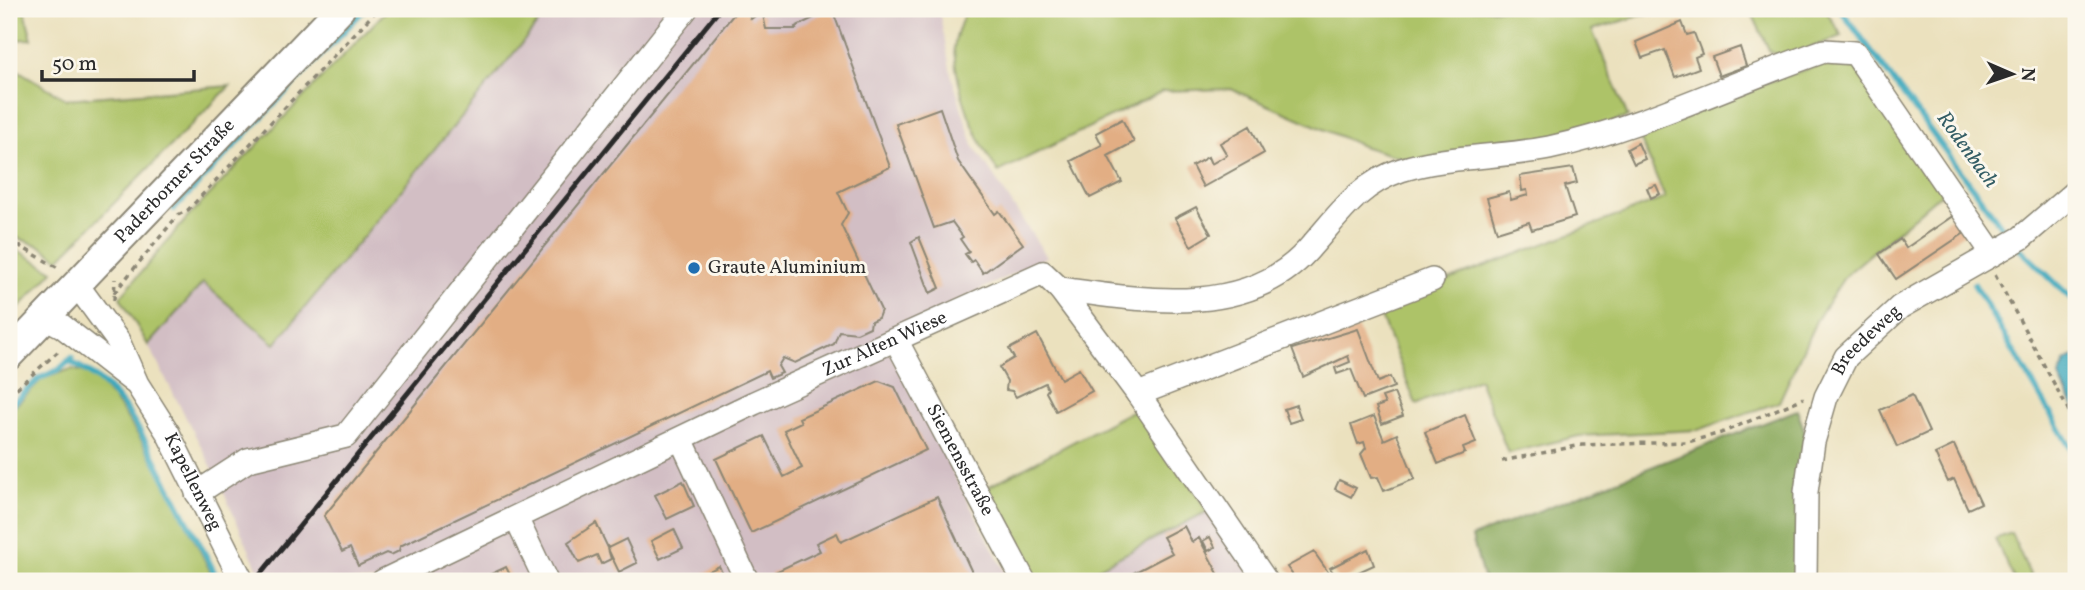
<svg xmlns="http://www.w3.org/2000/svg" width="2085" height="590" font-family="Vollkorn,serif">
  <style>
    .industrial { fill: #d2bec4 }
    .green { fill: #adc368; stroke: #6c774a; stroke-width: 2 }
    .forest { fill: #8aa95c; stroke: #5a6a44; stroke-width: 2 }
    .water { fill: #3ea9bd; stroke: #346a74; stroke-width: 2 }
    .lines { fill: none; stroke-linecap: round; stroke-linejoin: round }
    .stream { stroke: #3ea9bd; stroke-width: 6 }
    .building { fill: #e2ae84 }
    .minor-casing { stroke: #8b8674; stroke-width: 26 }
    .major-casing { stroke: #8b8674; stroke-width: 32 }
    .path { stroke: #8b8674; stroke-width: 3.5; stroke-dasharray: 5 5; stroke-linecap: butt }
    .minor { stroke: #fff; stroke-width: 23 }
    .major { stroke: #fff; stroke-width: 28 }
    .rail { stroke: #2b2b2b; stroke-width: 5 }
    .poi-dot { fill: #1f6fb2; stroke: #fbf7ec; stroke-width: 2.5 }
    .labels { text-anchor: middle; dominant-baseline: central; stroke-width: 6; stroke-linejoin: round; paint-order: stroke }
    .street-label { font-size: 19px; fill: #2b2b2b; stroke: #fbf7ec }
    .poi-label { font-size: 19px; fill: #2b2b2b; stroke: #fbf7ec; text-anchor: start }
    .water-label { font-size: 21px; font-style: italic; fill: #335d65; stroke: #fbf7ec }
  </style>
  <rect width="100%" height="100%" fill="#fbf7ec"/>
  <filter id="ink" filterUnits="userSpaceOnUse"><feTurbulence type="fractalNoise" baseFrequency=".0143" numOctaves="2"/><feDisplacementMap in="SourceGraphic" scale="14" xChannelSelector="R" yChannelSelector="G"/><feConvolveMatrix kernelMatrix="1 2 1 2 8 2 1 2 1" color-interpolation-filters="sRGB"/></filter>
  <filter id="wash" filterUnits="userSpaceOnUse"><feTurbulence type="fractalNoise" baseFrequency=".00686" numOctaves="4" result="noise"/><feDisplacementMap in="SourceGraphic" scale="28" xChannelSelector="R" yChannelSelector="G"/><feGaussianBlur stdDeviation="1.57" result="paint"/><feColorMatrix in="noise" values="0 0 0 0 0 0 0 0 0 0 0 0 0 0 0 0 0 1.4 0 .05"/><feComposite in="paint" operator="in"/></filter>
  <g filter="url(#wash)">
    <rect width="100%" height="100%" fill="#ebe1be"/>
    <path class="industrial" d="M550 9H939L951 74 973 145 1047 257 882 338 1010 581H263L216 475 148 345 203 282 276 344Z
      M1208 511 1256 581H1073Z"/>
    <path class="green" d="M9 9H24L32 39 9 40Z
      M388 9H550L275 344 203 283 148 345 120 297 188 217Z
      M966 9H1662L1592 30 1628 117 1579 134 1411 161 1362 146 1231 89 1163 91 998 172C975 137 957 93 954 50 954 38 962 21 966 9Z
      M1750 9H1825L1842 36 1786 57 1770 52Z
      M1837 59 1854 66 1945 190 1845 276 1816 321 1779 402 1698 430 1579 436 1508 453 1479 379 1416 404 1377 307 1665 198 1635 126Z
      M9 65 66 99 230 86 59 259 40 246 9 235Z
      M9 245 53 271 9 319Z
      M71 369C76 370 82 371 87 373 128 398 192 534 215 581H9V412L42 379Z
      M1139 407 1208 511 1073 581H1034L984 489Z
      M2011 533 2033 581H2015L1995 539Z"/>
    <path class="forest" d="M1797 410 1805 432 1795 581H1484L1472 537Z"/>
    <path class="water" d="M2076 355V412L2059 377 2065 362Z"/>
    <g class="lines">
      <path class="stream" d="M1840 9 2010 238
        M174 209 365 9
        M2017 246 2076 303
        M1974 284 2076 457
        M68 361C123 385 144 440 171 490 185 518 201 544 214 572
        M13 403 40 378 59 370 72 358"/>
    </g>
    <g id="blocks">
      <path class="building" d="M738 9H745L751 19 759 13 763 15 766 29H796L795 27 832 9 890 167 838 192 848 213 841 225 881 310 878 318 871 321 870 327 857 333 839 331 834 344 795 363 783 358 778 366 782 373 770 378 767 371 400 546 399 551 391 555 386 553 358 566 350 548 342 552 324 516Z
        M1682 22 1687 35 1694 33 1702 54 1695 57 1699 68 1675 77 1665 50 1642 58 1636 42Z
        M1740 47 1746 66 1719 76 1712 57Z
        M940 108 958 161 995 214 999 211 1023 244 983 273 974 260 971 262 965 254 969 252 960 239 963 237 952 222 934 228 896 124Z
        M1122 119 1134 142 1108 156 1122 182 1090 198 1071 161 1102 145 1096 133Z
        M1250 126 1264 153 1203 187 1192 166 1208 157 1211 164 1227 155 1220 143Z
        M1638 143 1645 159 1634 164 1627 149Z
        M1573 168 1577 183 1565 186 1575 217 1532 230 1529 222 1497 232 1487 198 1509 192 1511 200 1528 195 1527 190 1522 191 1520 176Z
        M1656 185 1660 194 1651 198 1647 188Z
        M1196 207 1211 234 1191 246 1175 218Z
        M1960 211 1972 228 1896 279 1879 254 1900 239 1906 248Z
        M919 237 940 288 930 293 911 242Z
        M1358 329 1378 382 1390 377 1394 387 1363 399 1351 369 1337 374 1335 368 1350 362 1348 356 1303 377 1292 349Z
        M1037 334 1061 379 1079 369 1092 391 1056 411 1046 392 1048 389 1045 383 1016 397 1012 391 1006 390 1007 381 999 367 1014 358 1009 349Z
        M879 381 895 387 926 450 751 533 716 459 764 436 784 477 802 468 784 430 801 422 799 418Z
        M1394 393 1403 416 1382 424 1376 407 1385 404 1382 397Z
        M1912 395 1929 432 1897 447 1880 410Z
        M1296 405 1301 419 1289 423 1284 409Z
        M1465 415 1476 443 1463 448 1465 453 1438 464 1425 432Z
        M1374 416 1384 440 1397 434 1415 479 1384 491 1378 477 1371 478 1361 454 1366 448 1364 442 1358 444 1351 425Z
        M1954 445 1981 503 1968 509 1954 479 1948 482 1935 454Z
        M1339 480 1356 488 1351 497 1335 489Z
        M683 481 694 506 667 519 655 495Z
        M937 497 976 581H774L771 574 820 551 816 543 837 533 841 542Z
        M596 523 608 548 626 539 637 563 619 572 608 549 611 559 601 564 597 555 579 563 568 542Z
        M1184 526 1192 542 1199 538 1222 581H1118L1172 553 1163 537Z
        M674 529 683 548 660 559 651 541Z
        M1210 537 1215 547 1208 551 1203 541Z
        M1368 549 1374 565 1339 581 1330 568Z
        M1314 552 1328 572 1314 581H1297L1287 567Z
        M719 566 726 581H699L697 577Z
        M506 567 513 581H476Z"/>
    </g>
  </g>
  <g filter="url(#ink)">
    <use href="#blocks" fill-opacity="0" stroke="#8b8674" stroke-width="2"/>
    <g class="lines">
      <defs>
        <g id="minor">
          <path id="s1" d="M77 285 118 341 137 384 168 433 242 581"/>
          <path d="M1060 289C1141 300 1245 319 1307 251 1338 217 1355 186 1401 170 1443 156 1504 157 1549 148 1643 128 1733 82 1824 51L1855 53 1993 254"/>
          <path d="M45 317 62 326 134 382"/>
          <path id="s2" d="M896 340 1024 581"/>
          <path d="M1138 394 1432 280"/>
          <path d="M681 439 747 581"/>
          <path d="M197 493 248 460 346 436 686 9"/>
          <path d="M516 518 546 581"/>
          <path id="s3" d="M383 581 754 403 1043 273 1060 289 1138 394 1266 581"/>
          <path id="s4" d="M1805 581 1806 492 1813 442 1826 397 1846 357 1900 307 2021 238 2076 191"/>
        </g>
        <g id="major">
          <path id="s5" d="M9 355 340 9"/>
        </g>
      </defs>
      <use href="#minor" class="minor-casing"/>
      <use href="#major" class="major-casing"/>
      <path class="path" d="M178 215 188 210 378 9
        M9 240 60 269
        M1995 275 2076 424
        M114 293 174 220
        M114 300 115 279
        M9 395 61 349
        M1502 461 1582 445 1688 442 1721 433 1804 398"/>
      <use href="#minor" class="minor"/>
      <use href="#major" class="major"/>
      <path class="rail" d="M255 581 720 9"/>
    </g>
  </g>
  <circle class="poi-dot" cx="694" cy="268" r="7"/>
  <g class="labels">
    <g class="street-label">
      <text stroke="none"><textPath href="#s5" startOffset="240">Paderborner Straße</textPath></text>
      <text stroke="none"><textPath href="#s4" startOffset="257">Breedeweg</textPath></text>
      <text stroke="none"><textPath href="#s3" startOffset="555">Zur Alten Wiese</textPath></text>
      <text stroke="none"><textPath href="#s2" startOffset="136">Siemensstraße</textPath></text>
      <text stroke="none"><textPath href="#s1" startOffset="229">Kapellenweg</textPath></text>
    </g>
    <g class="poi-label">
      <text x="708" y="268">Graute Aluminium</text>
    </g>
    <g class="water-label">
      <text transform="translate(1967 150) rotate(54)">Rodenbach</text>
    </g>
  </g>
  <rect width="2085" height="590" fill="none" stroke="#fbf7ec" stroke-width="35"/>
  <g transform="translate(2012 74) rotate(92)" stroke="#fbf7ec" stroke-width="5" paint-order="stroke">
  <path d="M0-5L12 26L0 18L-12 26Z" fill="#2b2b2b"/>
  <text y="-10" font-size="19" font-weight="bold" text-anchor="middle" fill="#2b2b2b">N</text>
  </g>
  <path d="M42 70v10h152v-10" fill="none" stroke="#2b2b2b" stroke-width="3.5"/>
  <text x="52" y="70" font-size="21" fill="#2b2b2b" stroke="#fbf7ec" stroke-width="5" paint-order="stroke">50 m</text>
</svg>
